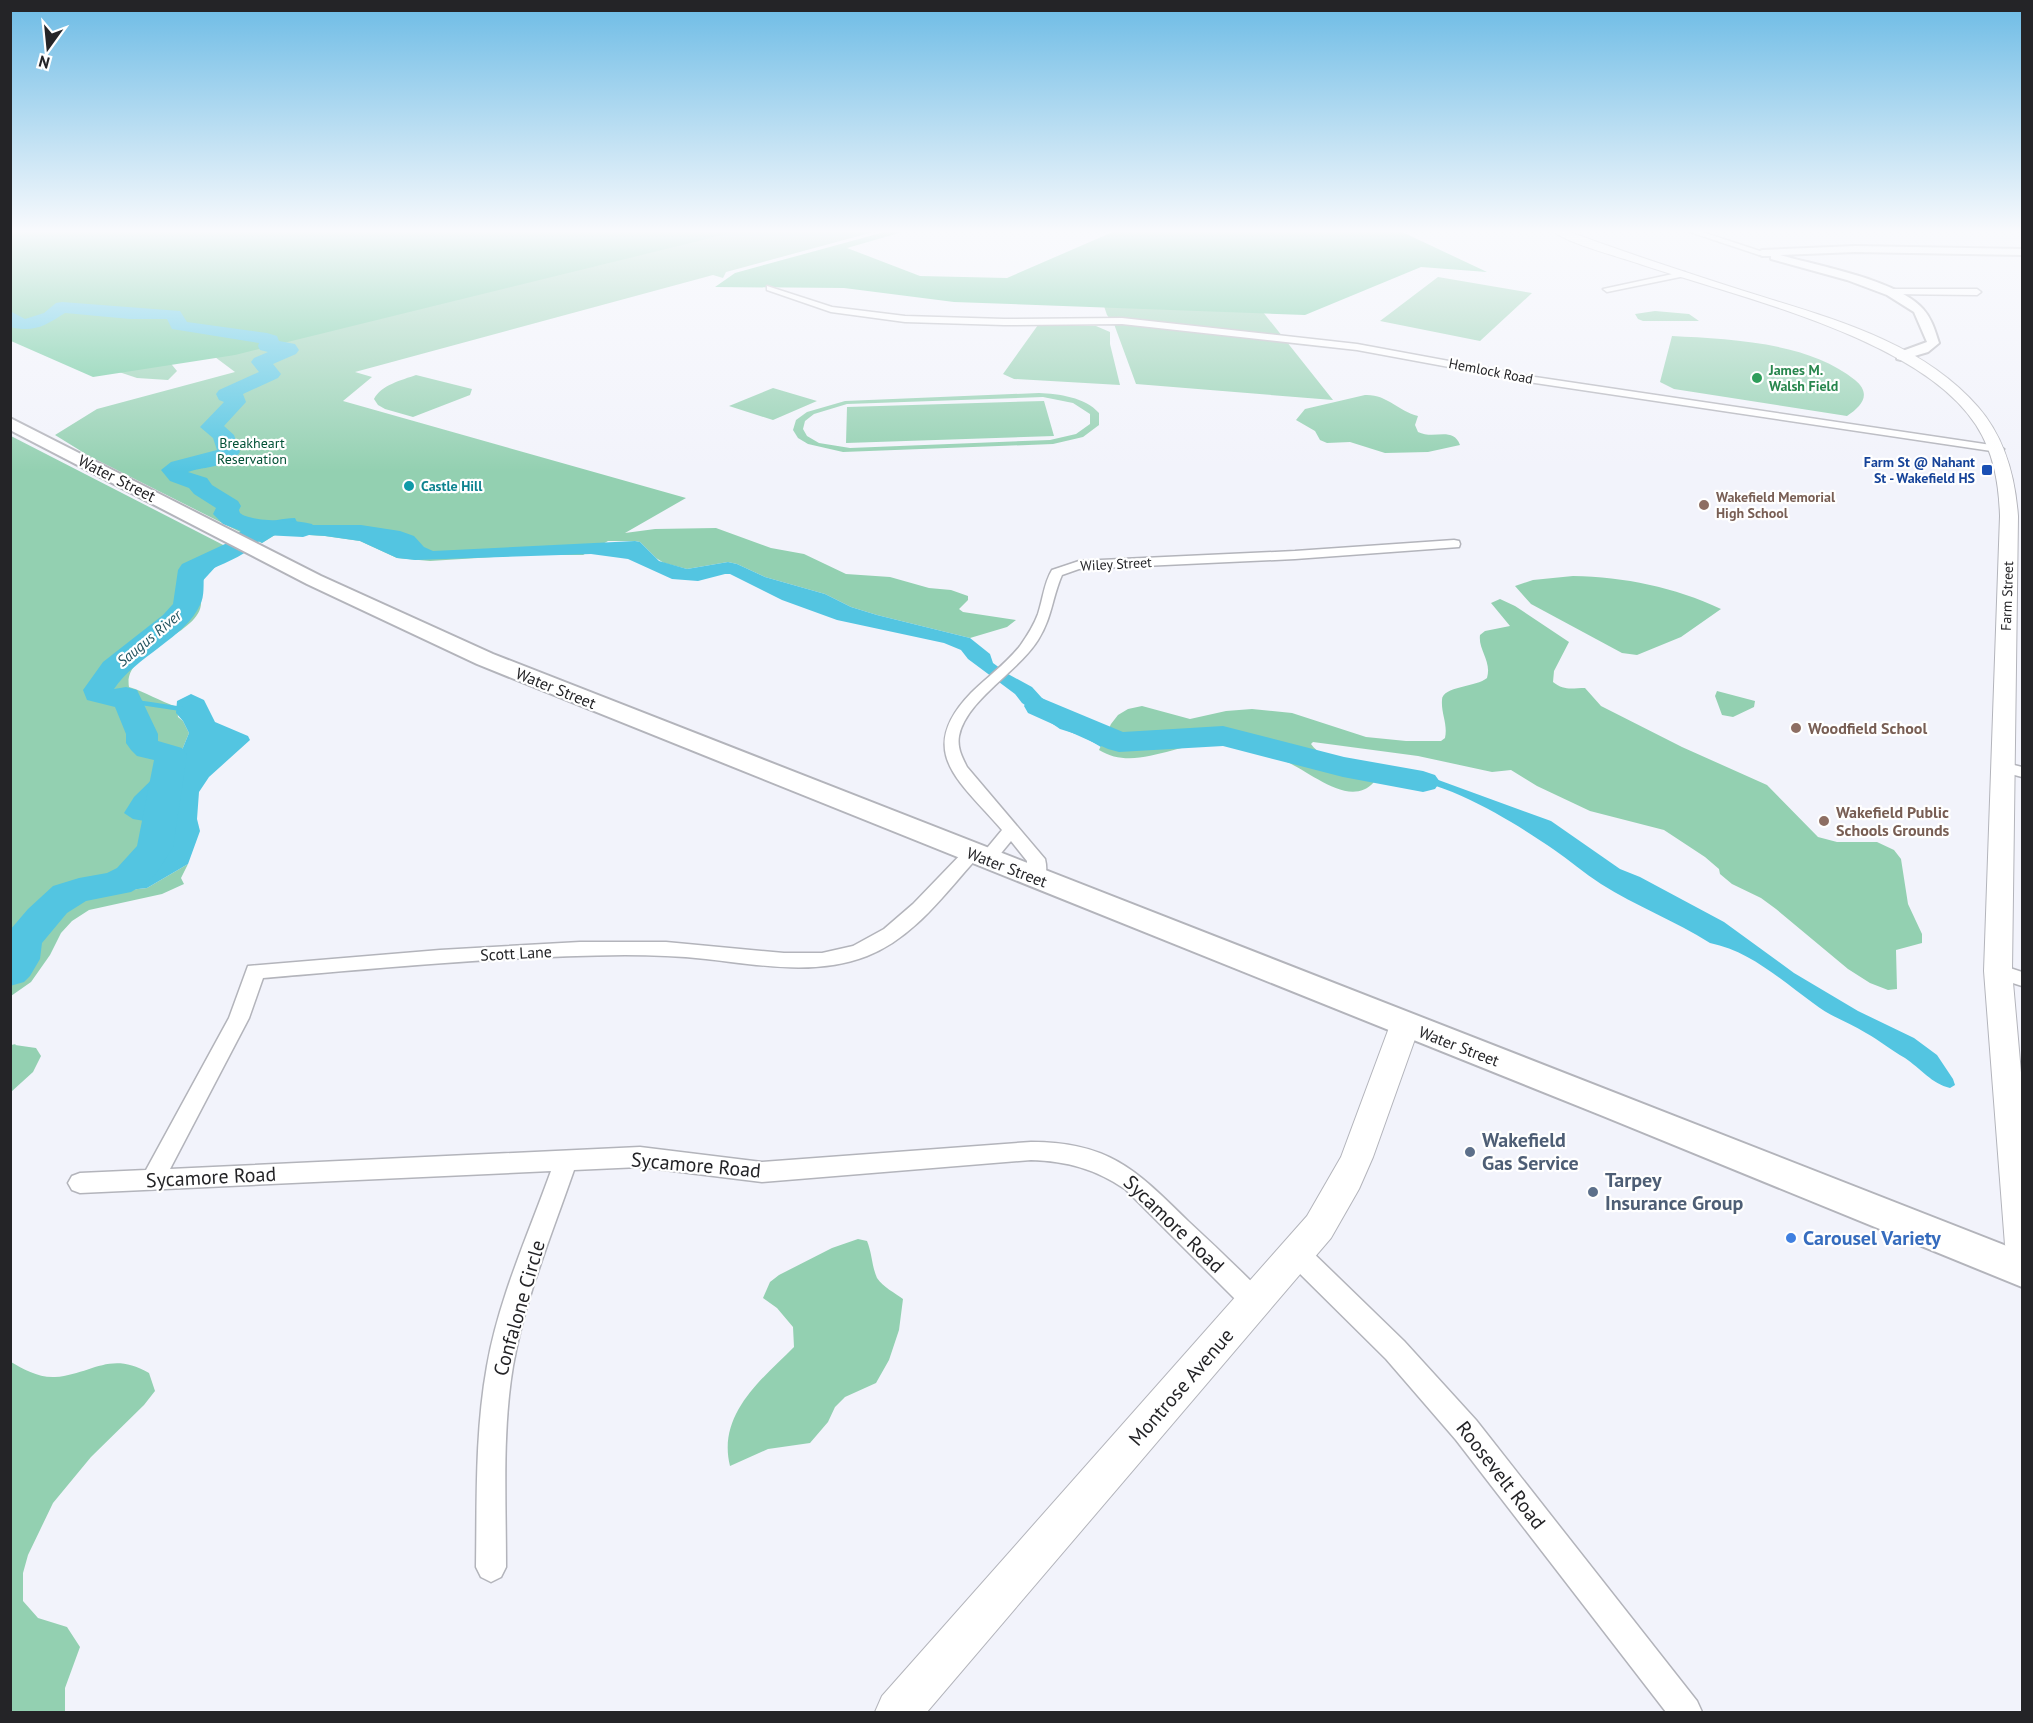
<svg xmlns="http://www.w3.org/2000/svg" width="2033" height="1723" font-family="'PT Sans',sans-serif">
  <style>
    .green { fill: #93d0b1; fill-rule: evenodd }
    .forest { fill: #6dc99e }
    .water { fill: #53c5e1 }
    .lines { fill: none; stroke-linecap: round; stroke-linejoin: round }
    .stream-far1 { stroke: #53c5e1; stroke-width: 4.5 }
    .stream { stroke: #53c5e1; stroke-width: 6 }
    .river { fill: #53c5e1; fill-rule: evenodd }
    .minor-casing { stroke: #b3b4bb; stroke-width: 3 }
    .tertiary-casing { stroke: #b3b4bb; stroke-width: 4 }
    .secondary-casing { stroke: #b3b4bb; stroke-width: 2 }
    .primary-casing { stroke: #b3b4bb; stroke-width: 4 }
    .minor { fill: #fff; fill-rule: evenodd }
    .tertiary { fill: #fff; fill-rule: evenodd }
    .secondary { fill: #fff; fill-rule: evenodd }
    .primary { fill: #fff; fill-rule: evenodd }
    .leisure-dot { fill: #2e9e5b; stroke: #fff; stroke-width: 2 }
    .transit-dot { fill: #1a4fb4; stroke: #fff; stroke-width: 2 }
    .culture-dot { fill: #0f9aa8; stroke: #fff; stroke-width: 2 }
    .education-dot { fill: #8d6e63; stroke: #fff; stroke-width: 2 }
    .service-dot { fill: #5c6f8a; stroke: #fff; stroke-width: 2 }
    .shop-dot { fill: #3f7fe0; stroke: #fff; stroke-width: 2 }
    .labels { text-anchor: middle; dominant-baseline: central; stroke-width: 4.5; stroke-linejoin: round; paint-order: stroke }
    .far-leisure-label { font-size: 14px; font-weight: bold; fill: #27864d; stroke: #fff; text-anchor: start }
    .far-street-label { font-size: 14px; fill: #242427; stroke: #fff }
    .far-park-label { font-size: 14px; fill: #025136; stroke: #fff }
    .far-transit-label { font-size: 14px; font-weight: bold; fill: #164399; stroke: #fff; text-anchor: end }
    .far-culture-label { font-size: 14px; font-weight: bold; fill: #0d838f; stroke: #fff; text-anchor: start }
    .far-education-label { font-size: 14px; font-weight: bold; fill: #785e54; stroke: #fff; text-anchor: start }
    .far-water-label { font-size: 15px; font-style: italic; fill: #235460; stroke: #fff }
    .street-label { font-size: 16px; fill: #242427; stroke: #fff }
    .education-label { font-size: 16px; font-weight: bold; fill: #785e54; stroke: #fff; text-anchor: start }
    .near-service-label { font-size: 20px; font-weight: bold; fill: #4e5e75; stroke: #fff; text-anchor: start }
    .near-street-label { font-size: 20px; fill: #242427; stroke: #fff }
    .near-shop-label { font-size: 20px; font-weight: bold; fill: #366cbe; stroke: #fff; text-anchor: start }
  </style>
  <rect width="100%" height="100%" fill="#f2f3fb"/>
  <path class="green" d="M11 231H877L726 272 723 278 713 275 355 372 372 377 343 401 686 498 625 533 655 529 716 528 771 548 804 554 846 574 890 577 929 588 951 590 968 596V600L959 609 963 612 1016 620 1007 627 970 638 877 615 851 607 825 594 765 577 737 564 728 562 687 569 664 563 656 558 640 542 635 541H608L583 555H528L430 561 397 558 360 541 325 536 278 533 262 543 89 456 55 435 97 409 235 372 215 357 168 360 177 371 168 380 137 378 107 368Z
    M1084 247 1251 297 1333 400 1136 384 1114 324 1107 315Z
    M1438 277 1532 293 1480 341 1380 321Z
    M1655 311 1689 314 1699 321H1643L1638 319 1635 314Z
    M1038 325 1096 326 1110 332V344L1120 385 1014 379 1003 374Z
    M1672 336C1729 339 1809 342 1855 380 1872 394 1862 406 1847 416L1674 389 1660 382Z
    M416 375 472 389 470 395 413 417 385 409 378 405 374 399C381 385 402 380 416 375Z
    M773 388 817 401 773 420 729 406Z
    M1039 393C1059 394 1085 397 1099 413V425L1083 437 1053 444 843 452 808 444 798 438 793 430 796 420 807 412 845 401ZM1043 397 1073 403 1090 414V424L1076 434 1050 440 850 448 819 443 807 436 803 429 805 421 814 414 847 404Z
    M1365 395C1387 394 1398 411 1418 416L1415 425 1418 432C1434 440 1453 426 1460 445L1428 452 1385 453 1350 442 1327 443 1320 440 1315 431 1296 420 1305 409Z
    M1044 401 1054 436 846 443 847 407Z
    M11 436 233 550 191 570 189 576 193 588 198 586V597L201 601C204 634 122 649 129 687 146 692 159 701 177 707L178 717 183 721 189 733 182 750 171 760 129 890 147 888 188 864 181 878 184 884 162 894 89 910 72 921 61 933 50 955 31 982 11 996Z
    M1573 576C1625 577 1674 587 1721 609L1681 637 1637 655 1622 653 1531 604 1515 586 1533 580Z
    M1500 599 1515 606 1569 642 1554 671 1553 682C1564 691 1572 688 1585 688L1601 706 1682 747 1767 785 1818 837 1837 842H1877L1894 850 1901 859 1908 904 1922 934V943L1896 950 1897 989 1888 990 1870 983 1848 969 1776 909 1761 898 1732 884 1720 874 1719 869 1705 857 1664 830 1590 811 1537 786 1511 770 1492 772 1418 756 1313 742 1311 744C1322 762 1365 767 1385 770L1370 775 1374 782C1350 809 1311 772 1287 762 1272 755 1254 750 1239 746 1189 731 1141 776 1099 750L1111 724 1118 715 1128 709 1142 706 1190 719 1226 711 1252 709 1292 713 1366 737 1406 741H1441L1445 738C1448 724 1441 714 1442 700 1442 686 1477 687 1487 678 1492 661 1478 650 1480 635L1485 631 1510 626 1491 603Z
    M1717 691 1755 701 1754 707 1733 717 1722 715 1715 696Z
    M16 1044 15 1045 36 1048 41 1056 33 1072 11 1092V1045Z
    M858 1239 867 1241C872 1253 872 1267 877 1278 883 1287 895 1293 903 1299L899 1330 889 1360 876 1383 845 1397 835 1407 828 1422 810 1443 768 1449 730 1466C717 1414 762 1379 794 1347L793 1327 777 1308 763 1298 770 1282 779 1275 832 1248Z
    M11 1362C23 1369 39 1378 55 1377 92 1374 110 1350 149 1373L155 1391 144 1405 91 1457 53 1503 28 1555 23 1573V1601L38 1618 67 1627 80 1647 65 1688V1712H11Z"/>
  <path class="forest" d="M11 231H739L235 355 93 377 11 341Z
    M888 231H906L847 248 920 276 1007 278 1115 231H1400L1487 272 1421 267 1305 315 954 302 844 288 715 287 735 273Z"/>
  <path class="water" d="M215 494 236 502 240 513C261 530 272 518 295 518L297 522 305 525H361L400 531 414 536 424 547 433 551 635 541 640 542 659 561 687 569 728 562 737 564 765 577 825 594 851 607 877 615 970 638 990 654 993 663 1008 674 1032 687 1042 698 1069 717 1104 737 1101 747 1082 736 1060 729 1022 703 1015 694 968 659 961 650 944 643 837 620 782 600 730 574H725L698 581 672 579 628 559 591 554 415 560 397 558 360 541 325 536 278 533 262 543 251 537 257 529 255 526 220 514 221 499Z
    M229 547 239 553 235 557 219 563 198 586 187 587 181 584 183 580 197 569 203 559Z
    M191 694 204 700 215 722 248 736 250 740 209 777 199 792 197 819 200 831 188 864 147 888 129 890 132 869 150 822 133 819 124 813 134 797 182 750 189 733 183 721 176 713 177 701Z
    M1394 769 1422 774 1551 821 1620 869 1640 877 1724 922 1794 973 1858 1011 1914 1038 1937 1055 1953 1079 1955 1085 1950 1088C1932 1084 1920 1068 1905 1058 1891 1050 1879 1040 1866 1033 1848 1022 1829 1016 1813 1003 1781 980 1750 951 1710 943 1675 921 1636 906 1601 884 1584 873 1569 860 1553 849 1514 822 1421 763 1374 782L1369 778 1370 775 1385 770Z"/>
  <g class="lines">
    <path class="stream-far1" d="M182 709 142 703 126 694H109C105 655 178 633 192 605 195 599 195 589 196 582"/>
    <path class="stream" d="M10 939 40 905 54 898 77 889 102 893 135 881"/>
    <path class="river" d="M62 302 180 311 187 322 267 333 277 336 279 341 295 344 299 350 296 354 273 364 281 374 278 378 243 394 246 402 224 426 234 435 240 452C229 468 205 466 188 472L207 478 212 485 238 501 241 506 238 512 240 514C263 524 288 518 312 524L316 529 312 534 303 537 264 535C249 556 226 561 204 573 203 584 205 596 200 605 186 637 135 657 114 689L126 687 137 690 158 734V741L182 748 187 755 173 847 156 874 143 885 131 892 86 901 67 913 42 943 40 959 30 976 24 982 10 986V930L28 909 53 886 79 878 107 873 117 868 137 846 154 760 137 756 131 750 126 743V734L115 707 87 700 83 690 103 662 163 615 173 604 178 570 182 564 225 544 241 531 223 524 213 514 216 508 194 494 189 488 170 481 161 470 171 462 217 450 213 438 200 427 224 402 219 400 216 394 219 390 259 372 251 362 254 358 268 352 260 350 258 346 259 343 172 329 167 319H130L65 313C46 325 35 333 10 327V311L25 319 44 313 56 303Z
      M1039 697 1123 732 1223 726 1344 757 1423 771 1435 775 1440 782 1435 789 1423 792 1343 777 1223 746 1119 752 1108 749 1028 713 1024 706 1028 699Z"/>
    <defs>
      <path id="minor" d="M1687 231H1699L1766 253 1759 255Z
        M1682 272H1685V276L1607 292 1603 289Z
        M767 286 832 307 905 316 1004 319 1122 318 1357 344 1535 377 1998 446 2004 449 1998 452 1535 383 1357 350 1122 324 1004 325 905 322 831 312 767 290Z
        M1889 289H1977L1981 292 1977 295 1886 294 1885 292Z
        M1454 540 1459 541 1460 544 1459 547 1295 559 1079 569 1062 575C1052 598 1052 618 1038 640 1018 672 966 700 959 736 957 748 962 757 967 767L1045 859C1047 867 1047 875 1042 882H1030L1027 878V861L1011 841 993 863H981L978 859 1002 830C961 782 914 752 971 693 987 677 1006 664 1020 646 1027 636 1034 625 1038 614 1043 599 1044 583 1052 570L1079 561 1295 551Z
        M2002 762 2022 767V777L1996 770 1994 767Z
        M972 847 978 849 981 853 978 857C946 892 914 938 867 956 815 976 760 965 706 959 679 956 652 955 625 955 504 956 383 968 263 978L249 1018 170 1169 640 1147 762 1162 1031 1142C1109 1142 1136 1170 1188 1221 1214 1245 1239 1269 1264 1294L1268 1302 1264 1310 1255 1314 1246 1310 1125 1189C1095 1169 1067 1161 1031 1160L762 1182 640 1167 574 1170C552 1234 525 1298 513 1366 502 1432 506 1500 506 1567L501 1577 491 1582 481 1577 476 1567C477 1500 475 1432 487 1366 499 1298 528 1235 551 1171L80 1193 72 1190 68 1183 72 1176 80 1173 146 1170 229 1018 248 966 440 950 580 942H666L784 953H822L853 946 884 929 913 904 966 849Z
        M1998 964 2022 972V986L1991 976 1988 971 1991 966Z
        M1297 1243 1306 1246 1404 1341 1476 1420 1697 1701 1702 1712H1666L1456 1440 1386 1359 1288 1262 1285 1254 1288 1246Z"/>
      <path id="tertiary" d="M1855 246 2022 249V255L1855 252 1780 255C1818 266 1898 280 1923 309 1932 319 1935 331 1939 343L1928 352 1901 360 1897 359V353L1927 342 1914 312 1887 295 1847 280 1771 259V256H1762L1757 253 1762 250Z"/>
      <path id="secondary" d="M1553 231H1567C1626 253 1685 272 1744 291 1826 317 1920 340 1978 407 2005 438 2015 476 2018 516L2012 971 2022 1084V1260L2010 1256 2005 1245 1984 971 2000 516C1999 484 1994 453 1976 425 1920 337 1733 296 1637 263 1619 257 1564 242 1553 231Z
        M1405 1014 1415 1017 1420 1025 1373 1157 1359 1189 1331 1238 927 1712H875L882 1696 1307 1216 1341 1157 1390 1025 1395 1017Z"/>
      <path id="primary" d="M10 418 321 576 493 654 2022 1252V1287L1603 1116 477 664 307 584 10 430Z"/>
    </defs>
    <use href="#minor" class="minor-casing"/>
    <use href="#tertiary" class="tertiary-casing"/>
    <use href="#secondary" class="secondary-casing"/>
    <use href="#primary" class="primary-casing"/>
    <use href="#minor" class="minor"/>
    <use href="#tertiary" class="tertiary"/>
    <use href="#secondary" class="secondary"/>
    <use href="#primary" class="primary"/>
  </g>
  <linearGradient id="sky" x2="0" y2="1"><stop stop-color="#6cbbe5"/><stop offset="0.49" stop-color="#f9fafd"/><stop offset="1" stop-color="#f9fafd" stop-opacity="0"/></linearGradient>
  <rect width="2033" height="472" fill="url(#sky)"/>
  <circle class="leisure-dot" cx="1757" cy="378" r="6"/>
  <rect class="transit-dot" x="1981" y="464" width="12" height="12" rx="3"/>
  <circle class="culture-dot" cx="409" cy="486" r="6"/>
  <g class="education-dot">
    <circle cx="1704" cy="505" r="6"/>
    <circle cx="1796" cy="728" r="6"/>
    <circle cx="1824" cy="821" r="6"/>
  </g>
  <g class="service-dot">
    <circle cx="1470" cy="1152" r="6"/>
    <circle cx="1593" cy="1192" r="6"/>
  </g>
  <circle class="shop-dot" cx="1791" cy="1238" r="6"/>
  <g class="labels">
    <g class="far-leisure-label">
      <text x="1769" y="370">James M.<tspan x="1769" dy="16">Walsh Field</tspan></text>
    </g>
    <g class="far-street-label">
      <text transform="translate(1491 371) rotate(11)">Hemlock Road</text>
      <text transform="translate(1116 564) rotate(-3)">Wiley Street</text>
      <text transform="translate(2007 596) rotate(-88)">Farm Street</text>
    </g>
    <g class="far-park-label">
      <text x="252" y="443">Breakheart<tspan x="252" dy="16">Reservation</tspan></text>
    </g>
    <g class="far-transit-label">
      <text x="1975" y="462">Farm St @ Nahant<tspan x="1975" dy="16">St - Wakefield HS</tspan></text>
    </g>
    <g class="far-culture-label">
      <text x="421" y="486">Castle Hill</text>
    </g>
    <g class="far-education-label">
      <text x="1716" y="497">Wakefield Memorial<tspan x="1716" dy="16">High School</tspan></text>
    </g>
    <g class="far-water-label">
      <text transform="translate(149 638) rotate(-40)">Saugus River</text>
    </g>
    <g class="street-label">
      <text transform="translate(117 478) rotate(27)">Water Street</text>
      <text transform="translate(556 688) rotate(22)">Water Street</text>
      <text transform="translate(1007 867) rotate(21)">Water Street</text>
      <text transform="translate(516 953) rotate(-3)">Scott Lane</text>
      <text transform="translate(1459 1046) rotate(21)">Water Street</text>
    </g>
    <g class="education-label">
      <text x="1808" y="728">Woodfield School</text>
      <text x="1836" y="812">Wakefield Public<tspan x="1836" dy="18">Schools Grounds</tspan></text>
    </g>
    <g class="near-service-label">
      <text x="1482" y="1140">Wakefield<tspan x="1482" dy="23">Gas Service</tspan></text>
      <text x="1605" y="1180">Tarpey<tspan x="1605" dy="23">Insurance Group</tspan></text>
    </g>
    <g class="near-street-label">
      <text transform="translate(696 1165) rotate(5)">Sycamore Road</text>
      <text transform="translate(211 1177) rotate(-3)">Sycamore Road</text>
      <text transform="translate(1174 1224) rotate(44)">Sycamore Road</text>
      <text transform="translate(519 1308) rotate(-74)">Confalone Circle</text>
      <text transform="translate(1181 1387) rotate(-49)">Montrose Avenue</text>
      <text transform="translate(1501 1475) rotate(52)">Roosevelt Road</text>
    </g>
    <g class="near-shop-label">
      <text x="1803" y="1238">Carousel Variety</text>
    </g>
  </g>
  <rect width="2033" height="1723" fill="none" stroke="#242427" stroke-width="24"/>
  <g transform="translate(48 48) rotate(195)" stroke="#ffffff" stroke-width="4.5" paint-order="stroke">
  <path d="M0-4.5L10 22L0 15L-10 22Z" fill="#242427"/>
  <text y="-9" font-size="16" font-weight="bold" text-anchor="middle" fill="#242427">N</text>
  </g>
</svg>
